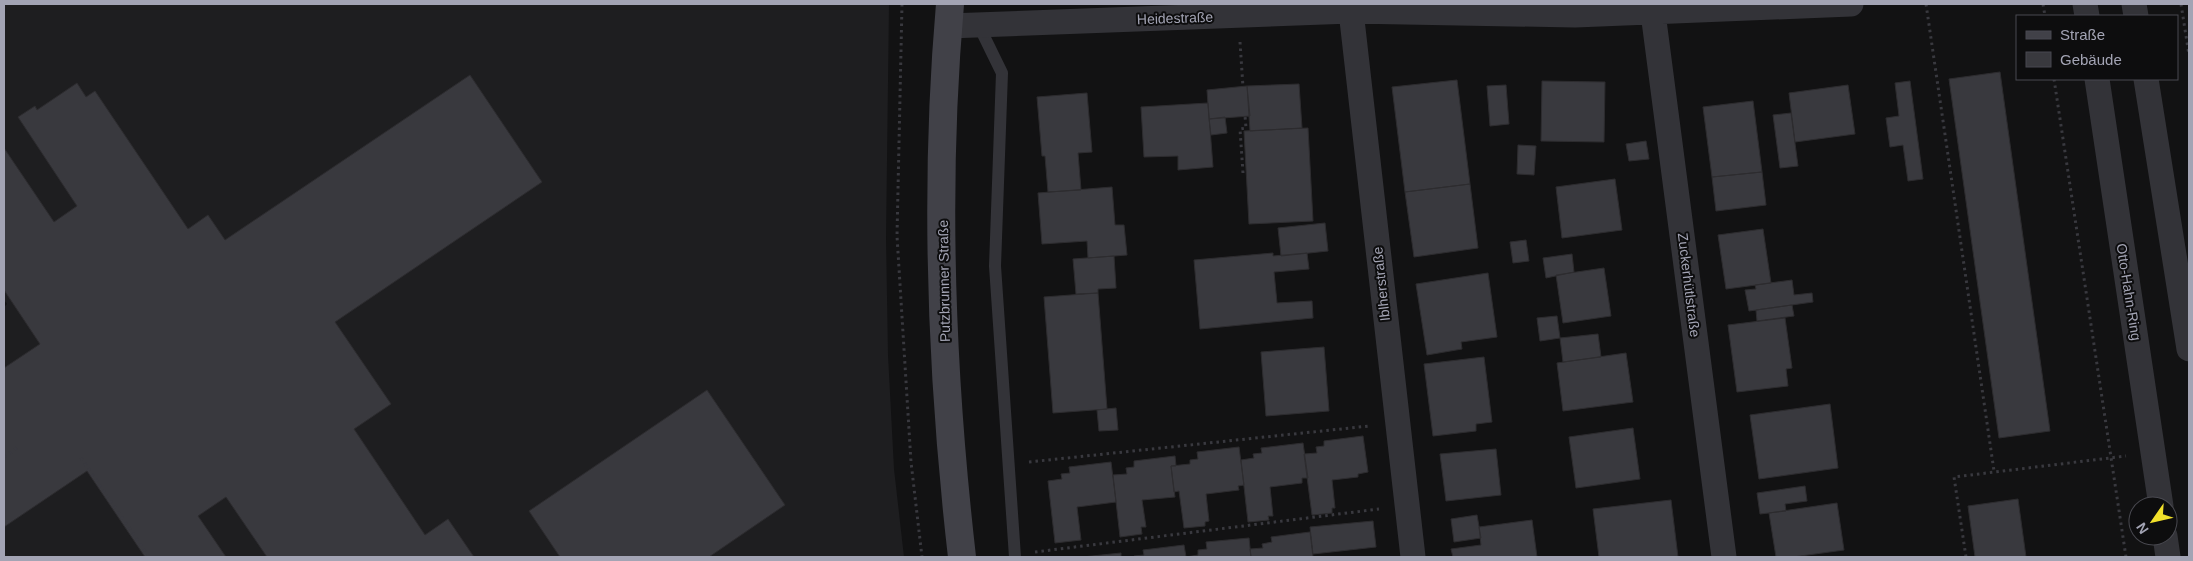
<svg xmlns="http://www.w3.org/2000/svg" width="2193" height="561" font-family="Helvetica,sans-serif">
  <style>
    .built { fill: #1e1e20 }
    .building { fill: #39393e; stroke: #2d2c2f }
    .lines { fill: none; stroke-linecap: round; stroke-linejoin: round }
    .path { stroke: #39393f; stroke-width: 3; stroke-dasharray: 2.5 4; stroke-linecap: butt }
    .lane { stroke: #333338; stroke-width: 12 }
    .street { stroke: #333338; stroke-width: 25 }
    .secondary { stroke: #414148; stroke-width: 28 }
    .labels { text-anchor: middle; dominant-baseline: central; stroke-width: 4; stroke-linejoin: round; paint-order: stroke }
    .street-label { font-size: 14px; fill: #a3a4b4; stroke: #0d0d0e }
  </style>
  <rect width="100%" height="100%" fill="#121213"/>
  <path class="built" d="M4 4H889L886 238 888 355 894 469 904 557H4V307L7 304 4 300Z"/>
  <path class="building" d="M2000 72 2050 431 1999 438 1949 79Z
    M470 75 542 182 335 322 391 404 354 429 425 535 448 519 474 557H267L226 497 198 516 226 557H145L87 471 4 527V368L40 344 4 290V148L54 222 77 206 18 117 35 106 37 110 77 83 86 97 95 91 188 229 208 215 225 240Z
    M1457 80 1470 184 1405 192 1392 87Z
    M1542 81 1605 82 1604 142 1541 141Z
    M1910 81 1923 179 1908 181 1903 145 1890 147 1886 118 1899 116 1895 83Z
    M1299 84 1302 128 1250 131 1247 86Z
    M1506 85 1509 124 1490 126 1487 86Z
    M1848 85 1855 134 1795 142 1789 93Z
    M1247 86 1250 116 1209 119 1207 90Z
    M1087 93 1092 152 1078 153 1081 190 1048 192 1045 156H1042L1037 97Z
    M1753 101 1762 172 1712 177 1703 107Z
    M1208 103 1213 167 1178 170V156L1144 157 1141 107Z
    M1791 113 1798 166 1780 168 1773 115Z
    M1225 117 1227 133 1211 135 1209 119Z
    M1308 128 1313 221 1249 224 1244 131Z
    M1646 141 1649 159 1629 161 1626 144Z
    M1518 145 1536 146 1534 175 1517 174Z
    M1762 172 1766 205 1716 211 1712 177Z
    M1615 179 1622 230 1562 238 1556 187Z
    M1470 184 1478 248 1414 257 1405 192Z
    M1112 187 1115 225H1124L1127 255 1088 258 1087 241 1042 244 1038 193Z
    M1325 223 1328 251 1281 256 1278 228Z
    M1763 229 1771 283 1726 289 1718 235Z
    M1526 240 1529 261 1513 263 1510 242Z
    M1273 253V256L1307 253 1309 269 1274 272 1277 303 1312 301 1313 318 1200 329 1194 260Z
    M1572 254 1574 272 1546 278 1543 258Z
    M1114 256 1116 288 1098 289V293L1076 294 1073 259Z
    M1604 268 1611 316 1563 323 1556 275Z
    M1488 273 1497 337 1461 342 1462 349 1427 355 1416 284Z
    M1792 280 1794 295 1812 293 1813 302 1749 311 1745 290 1756 289 1755 285Z
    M1098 293 1107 409 1053 413 1044 297Z
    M1792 305 1794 316 1757 321 1756 310Z
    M1557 316 1560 338 1540 341 1537 318Z
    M1785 318 1792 368 1786 369 1788 386 1737 392 1728 325Z
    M1598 334 1601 357 1563 362 1560 338Z
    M1324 347 1329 411 1266 416 1261 352Z
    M1626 353 1633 402 1563 411 1557 363Z
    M1484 357 1492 422 1476 424V431L1433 436 1424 364Z
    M707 390 785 505 709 557H560L529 511Z
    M1830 404 1838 468 1759 479 1750 415Z
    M1116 408 1118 430 1099 431 1097 410Z
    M1633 428 1640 479 1576 488 1569 437Z
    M1363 436 1368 472 1358 474V477L1332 480 1335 508H1332V513L1312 515 1304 454 1317 453 1316 447 1324 446V441Z
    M1303 443 1308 478H1302V483L1270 487 1273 516H1268L1269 520 1248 522 1241 460 1254 458 1253 454 1262 453 1261 448Z
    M1239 447 1244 485 1238 486 1239 490 1206 494 1209 521 1205 522V526L1184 528 1179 491 1174 492 1171 466 1190 464V460L1198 459 1197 452Z
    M1496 449 1501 495 1446 501 1440 454Z
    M1175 456 1176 466H1171L1175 497 1142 500 1146 527H1141L1142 534 1120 537 1113 475 1127 474 1126 468 1134 467V461Z
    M1111 462 1116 502 1077 507 1081 540 1055 543 1048 481 1062 479 1061 474 1070 473 1069 467Z
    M1805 486 1807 501 1785 504 1786 511 1760 514 1757 493Z
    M2018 499 2026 557H1975L1968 506Z
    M1671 500 1678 557H1599L1593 509Z
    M1837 503 1844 550 1793 557H1776L1769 513Z
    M1477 515 1481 538 1454 542 1451 519Z
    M1532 520 1537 557H1453L1451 549 1481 545 1479 527Z
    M1373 521 1376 547 1313 554 1310 527Z
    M1310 532 1313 557H1251L1250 549 1263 548 1262 544 1272 542 1271 537Z
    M1249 538 1251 557H1186L1198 555V550L1207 549 1206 542Z
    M1184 545 1186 557H1134V556L1144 555 1143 550Z
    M1121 553V557H1082L1092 556Z"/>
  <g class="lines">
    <path class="path" d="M902 4 897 236 911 462 922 557
      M1926 4 1994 471
      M2043 4 2045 16
      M2181 4 2189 55
      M1240 42 1243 87
      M2054 79 2126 557
      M1243 173 1240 129 1246 128 1245 116
      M4 457 18 447
      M81 458 149 557
      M1029 462 1369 426
      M1035 552 1379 509
      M1966 557 1954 477 2126 456"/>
    <path class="lane" d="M979 26 1002 73 995 266 1015 557"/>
    <path class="street" d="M2085 4 2087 16
      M2134 4 2136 16
      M1351 11 1413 557
      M1653 13 1724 557
      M948 26 1351 11 1575 15 1851 4
      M2097 79 2161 506
      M2146 79 2189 349
      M2165 536 2168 557"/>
    <path class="secondary" d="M950 4C934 187 941 374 962 557"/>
  </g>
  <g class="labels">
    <g class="street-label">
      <text transform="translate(1175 18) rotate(-2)">Heidestraße</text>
      <text transform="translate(944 281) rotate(-91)">Putzbrunner Straße</text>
      <text transform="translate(1381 284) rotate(-96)">Iblherstraße</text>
      <text transform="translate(1689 285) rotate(83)">Zuckerhütlstraße</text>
      <text transform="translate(2129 292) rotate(81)">Otto-Hahn-Ring</text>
    </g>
  </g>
  <rect width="2193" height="561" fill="none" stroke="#a3a4b4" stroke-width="10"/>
  <rect x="2016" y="15" width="162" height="65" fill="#0d0d0e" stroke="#494950"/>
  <rect x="2026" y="31" width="25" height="8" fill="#414148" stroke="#494950"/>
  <text x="2060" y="40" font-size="15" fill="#a3a4b4">Straße</text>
  <rect x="2026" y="52" width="25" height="15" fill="#39393e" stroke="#494950"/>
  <text x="2060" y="65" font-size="15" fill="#a3a4b4">Gebäude</text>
  <g transform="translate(2153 521) rotate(236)"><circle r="24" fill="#0d0d0e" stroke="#494950"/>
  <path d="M0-4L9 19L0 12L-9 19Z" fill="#f2e12b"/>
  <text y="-8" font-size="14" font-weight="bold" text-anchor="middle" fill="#a3a4b4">N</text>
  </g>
</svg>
